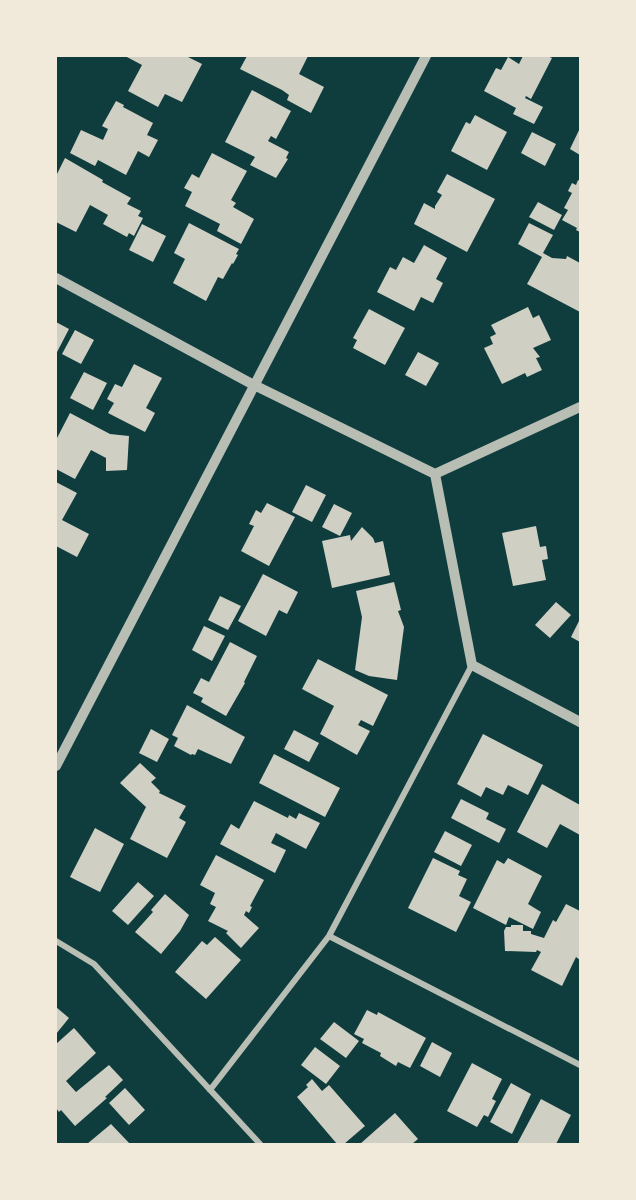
<svg xmlns="http://www.w3.org/2000/svg" width="636" height="1200" font-family="'Fira Sans',sans-serif">
  <style>
    .building { fill: #cfcfc3 }
    .lines { fill: none; stroke-linecap: round; stroke-linejoin: round }
    .minor { stroke: #b8beb3; stroke-width: 6 }
    .tertiary { stroke: #b8beb3; stroke-width: 10 }
  </style>
  <rect width="100%" height="100%" fill="#0f3d3e"/>
  <path class="building" d="M125 56H186L202 64 182 102 165 94 158 107 128 91 142 65Z
    M247 56H308L299 74 324 87 311 113 287 100 289 95 282 90 240 69Z
    M523 56H547L552 58 531 99 526 96 525 98 543 107 534 124 513 114 516 108 484 91 496 68 501 70 508 57 519 64Z
    M252 90 291 111 276 139 271 136 268 141 289 152 286 158 288 159 276 178 250 165 255 157 225 142Z
    M116 101 124 105 123 107 153 123 147 135 158 140 149 157 138 151 126 175 98 160 95 166 70 153 81 130 103 140 108 129 102 126Z
    M475 115 507 132 487 170 451 151 466 122 470 124Z
    M580 128V155L570 149Z
    M532 132 556 144 545 166 521 153Z
    M212 153 247 171 231 200 236 203 233 207 254 219 241 244 217 231 220 224 185 206 192 192 184 188 192 174 199 178Z
    M65 158 103 180 102 182 131 198 127 204 141 211 138 216 143 218 134 236 129 233 127 237 103 224 108 215 90 205 76 232 56 222V176Z
    M447 174 495 199 467 252 414 224 424 203 435 209V206L442 195 437 192Z
    M578 180 580 181V232L576 230 577 228 562 220 568 210 564 208 572 193 568 191 572 183 576 185Z
    M538 202 562 215 554 230 529 217Z
    M189 223 239 249 236 254 238 255 233 264 232 263 223 279 218 277 206 301 173 283 185 259 174 253Z
    M529 223 553 235 543 253 552 258 566 259 567 256 580 263V312L527 284 542 257 518 244Z
    M142 224 166 236 153 262 129 250Z
    M424 245 447 258 436 279 443 283 433 303 421 297 414 311 377 292 390 267 396 270 403 257 414 263Z
    M528 307 533 318 539 315 551 340 533 348 540 357 536 358 542 370 527 377 525 373 502 384 484 348 493 344 490 337 496 334 491 325Z
    M369 309 405 328 385 365 353 348 357 340 353 338Z
    M56 322 69 329 56 354Z
    M75 330 94 340 81 364 62 354Z
    M418 352 439 363 426 386 405 375Z
    M134 364 162 378 146 408 155 413 145 432 108 413 114 403 107 399 115 384 122 387Z
    M84 372 107 383 93 410 70 398Z
    M70 413 110 434 129 436 127 470 106 471V458L91 450 75 479 56 469V440Z
    M56 482 77 493 62 520 89 534 77 557 56 546Z
    M306 485 326 495 312 522 292 512Z
    M267 503 295 517 269 566 241 551 254 526 249 524 256 510 261 513Z
    M334 504 352 513 340 536 322 527Z
    M536 526 540 547 546 546 548 559 542 560 546 580 513 586 502 533Z
    M362 527 373 538 375 543 383 541 390 575 332 588 322 541 350 535 351 541Z
    M263 574 298 592 287 614 279 610 266 636 238 621Z
    M394 582 401 610 398 611 404 627 397 680 369 676 355 670 362 617 356 591Z
    M220 596 241 606 228 630 208 620Z
    M556 602 571 615 550 638 535 625Z
    M580 619V642L571 637Z
    M204 626 225 636 212 661 192 650Z
    M230 642 257 656 244 682 245 683 226 716 201 702 203 698 193 693 201 678 209 682Z
    M318 659 388 695 373 726 361 720 358 725 370 731 357 755 320 734 334 706 302 689Z
    M187 705 245 737 231 764 198 749 195 755 192 754 191 755 174 746 178 738 172 735Z
    M151 729 169 739 157 762 139 753Z
    M294 730 319 743 309 762 284 749Z
    M483 734 543 765 528 795 508 785 503 795 486 787 481 797 457 784Z
    M274 754 340 788 325 817 259 783Z
    M140 763 156 778 151 782 160 791 159 793 186 806 179 818 186 822 167 858 130 839 146 807 120 783Z
    M542 784 580 805V835L560 824 547 848 517 832Z
    M461 799 489 813 486 819 506 829 499 843 451 818Z
    M254 801 288 818 289 815 296 819 299 813 320 823 306 849 276 833 271 843 286 850 275 873 220 844 231 824 239 829Z
    M95 828 124 844 100 892 70 877Z
    M445 831 472 845 461 866 434 852Z
    M216 855 264 880 250 906 252 907 249 913 246 911 244 915 259 928 241 948 226 933 228 931 208 921 216 907 210 904 215 893 200 885Z
    M433 858 460 871 458 875 467 879 459 896 471 902 456 932 408 908Z
    M508 858 542 876 528 904 541 912 533 929 509 917 506 925 473 908 497 860 504 864Z
    M138 882 154 896 128 925 112 911Z
    M165 894 189 915 180 931 161 954 135 932 153 912 151 910Z
    M566 904 580 911V960L576 957 562 986 531 970 541 952 537 950 536 952 505 951 504 931 506 927H511V925H523V931H531V934L544 938 553 920 556 922Z
    M215 937 241 960 206 999 175 972 202 941 207 945Z
    M56 1007 69 1018 56 1034Z
    M367 1010 377 1015 378 1012 426 1038 410 1068 398 1062 396 1066 380 1056 381 1053 362 1043 364 1039 354 1034Z
    M334 1022 359 1041 346 1058 320 1039Z
    M74 1028 96 1053 66 1081 76 1092 109 1065 123 1080 105 1097 107 1098 75 1126 61 1110 59 1112 56 1108V1044Z
    M432 1042 452 1053 440 1077 420 1066Z
    M315 1047 340 1066 326 1084 301 1065Z
    M472 1063 502 1079 492 1099 496 1101 488 1117 484 1115 477 1127 447 1111Z
    M312 1079 322 1091 329 1085 365 1126 344 1144H337L297 1097 308 1087 306 1085Z
    M511 1083 531 1094 512 1134 490 1122Z
    M125 1088 145 1110 129 1125 109 1103Z
    M541 1099 571 1115 556 1144H517Z
    M395 1113 418 1139 412 1144H360Z
    M111 1124 130 1144H87Z"/>
  <g class="lines">
    <path class="minor" d="M329 936 580 1065
      M56 941 94 964 260 1144
      M210 1090 329 936 472 665"/>
    <path class="tertiary" d="M56 278 254 385 435 474 580 407
      M435 474 472 665 580 722
      M56 766 426 56"/>
  </g>
  <rect width="636" height="1200" fill="none" stroke="#f1e9da" stroke-width="114"/>
</svg>
